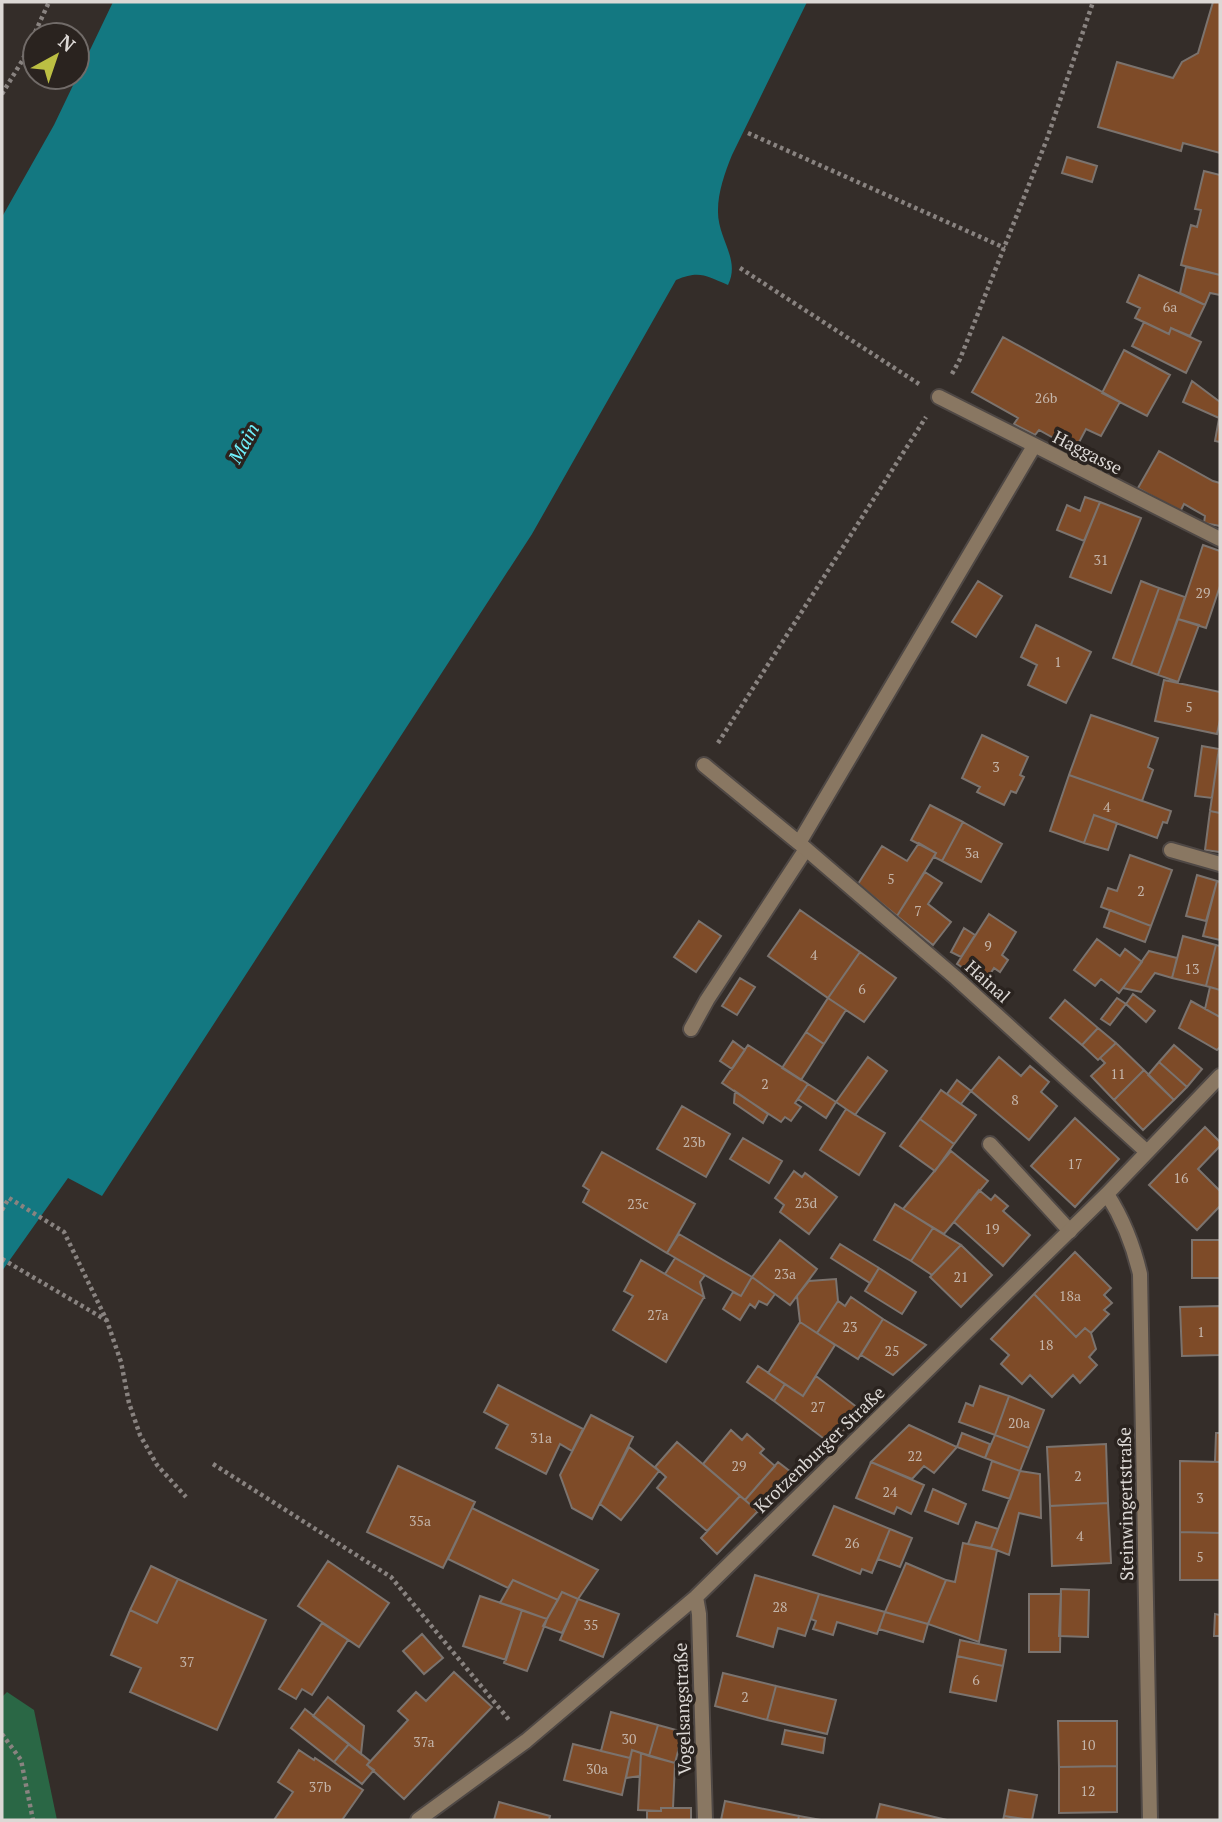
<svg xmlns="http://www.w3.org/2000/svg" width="1222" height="1822" font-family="'PT Serif',serif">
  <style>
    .forest { fill: #2a6745 }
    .water { fill: #137881 }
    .building { fill: #7e4b28; stroke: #7b736e; stroke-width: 2 }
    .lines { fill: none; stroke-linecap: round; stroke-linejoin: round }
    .service-casing { stroke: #4f4845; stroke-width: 18 }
    .minor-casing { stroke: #4f4845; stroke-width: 18 }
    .path { stroke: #898380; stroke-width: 4.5; stroke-dasharray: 3.5 3.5; stroke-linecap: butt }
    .service { stroke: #897762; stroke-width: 14 }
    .minor { stroke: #897762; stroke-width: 14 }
    .labels { text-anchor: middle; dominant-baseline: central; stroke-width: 7; stroke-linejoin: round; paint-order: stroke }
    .number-label { font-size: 14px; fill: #c4b5aa }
    .street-label { font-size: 18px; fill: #dcd8d5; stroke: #2a231f }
    .water-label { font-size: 19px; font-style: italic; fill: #70f2fe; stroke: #2a231f }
  </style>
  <rect width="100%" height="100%" fill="#342d29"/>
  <path class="forest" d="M7 1692 34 1710 57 1820H2V1697Z"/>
  <path class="water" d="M113 2H807L732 155C725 172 718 192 718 210 717 238 741 259 728 285 706 276 700 270 676 280L532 534 102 1196 68 1178 2 1271V217L54 125Z"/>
  <path class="building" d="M1213 2H1220V153L1183 143 1181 151 1098 127 1117 62 1173 78 1182 62 1198 53Z
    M1067 157 1097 166 1092 182 1062 173Z
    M1204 171 1220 175V275L1181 265 1191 225 1197 227 1201 210 1195 209Z
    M1186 267 1220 275V295L1210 293 1205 305 1180 293Z
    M1139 275 1205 305 1190 336 1171 328 1169 334 1135 318 1140 308 1127 302Z
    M1144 322 1169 334 1171 328 1201 342 1186 373 1132 346Z
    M1003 337 1120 402 1101 436 1086 429 1075 450 1039 430 1035 435 1014 424 1018 418 972 392Z
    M1124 350 1170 375 1147 416 1102 393Z
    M1192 381 1220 402 1219 418 1183 402Z
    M1220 413V442L1215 441Z
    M1159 451 1213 481 1220 483V526L1204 523 1205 516 1184 504 1180 512 1138 488Z
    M1085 497 1100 502 1084 541 1057 530 1067 505 1080 511Z
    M1100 502 1141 518 1111 593 1070 577Z
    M1203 545 1220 551V586L1206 628 1178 619Z
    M978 581 1002 596 976 637 952 622Z
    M1141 581 1159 588 1131 665 1113 658Z
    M1159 588 1185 597 1158 675 1131 665Z
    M1178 619 1199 625 1178 682 1158 675Z
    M1036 625 1091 652 1066 703 1028 685 1037 665 1021 657Z
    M1164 680 1220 692V720L1217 734 1155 721Z
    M1091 715 1158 738 1148 767 1153 770 1142 801 1069 775Z
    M982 735 1028 757 1020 775 1024 777 1016 793 1011 791 1004 805 977 792 980 787 962 778Z
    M1202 746 1219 749 1212 798 1195 796Z
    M1218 755H1220V813L1210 811Z
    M1069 775 1171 811 1167 823 1163 822 1157 838 1094 815 1084 843 1050 831Z
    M930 805 963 822 942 861 934 857 936 853 911 840Z
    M1210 811 1220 813V852L1205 850Z
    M1094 815 1117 823 1108 850 1084 843Z
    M963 822 1002 844 981 882 942 861Z
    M919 843 936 853 897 916 858 884 882 846 907 861Z
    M1130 855 1172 870 1151 926 1101 907 1108 888 1117 891Z
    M925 872 942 883 928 904 951 922 933 945 897 916Z
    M1197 875 1217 881 1206 921 1186 916Z
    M1217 881 1220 882V940L1203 936Z
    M800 910 860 952 828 998 768 956Z
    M1110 910 1151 926 1145 942 1104 927Z
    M989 914 1016 932 1002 955 1008 960 1000 972 994 968 985 982 957 964Z
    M699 921 721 936 696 972 674 957Z
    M964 928 975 935 961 957 951 952Z
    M1183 936 1216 945 1206 986 1172 978Z
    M1097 939 1120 956 1125 949 1142 962 1119 993 1101 979 1095 986 1074 970Z
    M1216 945 1220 946V990L1206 986Z
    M1149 951 1177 958 1172 978 1155 973 1141 992 1123 988Z
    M860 952 896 978 864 1022 828 998Z
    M740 978 755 987 737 1015 722 1006Z
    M1210 987 1220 990V1017L1205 1009Z
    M1133 994 1155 1011 1146 1022 1126 1004Z
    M828 998 846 1010 824 1044 806 1032Z
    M1117 998 1126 1004 1110 1025 1101 1019Z
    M1065 1000 1098 1028 1082 1045 1050 1018Z
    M1191 1001 1220 1017V1047L1217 1050 1179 1028Z
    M1098 1028 1116 1043 1098 1060 1082 1045Z
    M806 1032 824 1044 801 1080 782 1068Z
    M733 1041 745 1050 732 1069 720 1061Z
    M1116 1043 1144 1070 1114 1100 1091 1076 1105 1063 1100 1058Z
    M748 1045 808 1084 795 1103 801 1107 791 1121 785 1117 781 1122 722 1083Z
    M1174 1045 1202 1069 1187 1087 1159 1062Z
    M868 1057 887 1071 855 1115 836 1102Z
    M999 1057 1021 1076 1030 1066 1049 1082 1041 1092 1057 1106 1029 1140 971 1091Z
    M1159 1062 1187 1087 1174 1100 1148 1075Z
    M1144 1070 1174 1100 1143 1130 1114 1100Z
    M957 1080 971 1091 961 1104 947 1094Z
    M808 1084 836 1102 826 1118 798 1099Z
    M941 1090 976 1115 954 1144 920 1119Z
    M735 1091 768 1114 763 1123 734 1103Z
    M682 1106 730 1134 706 1177 657 1149Z
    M846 1109 885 1133 859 1175 820 1150Z
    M1075 1118 1119 1159 1075 1207 1031 1166Z
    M920 1119 954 1144 935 1171 900 1146Z
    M1205 1127 1220 1142V1146L1198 1169 1220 1191V1206L1197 1230 1149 1185Z
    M743 1138 782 1161 769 1183 730 1159Z
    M951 1151 988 1181 944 1234 903 1209Z
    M602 1152 695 1204 667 1253 583 1202 589 1190 583 1186Z
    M794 1171 802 1177 805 1173 837 1197 809 1234 780 1212 784 1205 775 1198Z
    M979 1190 991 1200 995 1195 1008 1206 1003 1211 1030 1235 1003 1266 954 1222Z
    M895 1204 933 1228 911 1261 874 1240Z
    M933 1228 961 1245 932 1275 911 1261Z
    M679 1234 752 1277 741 1296 667 1253Z
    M780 1240 817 1269 790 1305 752 1277Z
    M1192 1240H1220V1278H1192Z
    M840 1244 879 1268 870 1283 831 1258Z
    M961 1245 992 1275 961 1307 930 1277Z
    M1075 1252 1111 1288 1104 1295 1112 1303 1104 1310 1109 1314 1091 1333 1085 1328 1076 1337 1034 1294Z
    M675 1258 705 1275 700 1282 704 1297 665 1274Z
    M641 1260 704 1297 666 1362 613 1330 633 1296 624 1291Z
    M879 1268 916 1292 902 1314 865 1291Z
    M752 1277 775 1294 767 1305 759 1301 755 1308 750 1304 740 1320 723 1309 733 1292 741 1296Z
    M836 1279 838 1301 817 1333 800 1322 797 1296 809 1281Z
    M1034 1294 1076 1337 1085 1328 1091 1333 1096 1349 1089 1357 1097 1365 1080 1383 1073 1375 1052 1397 1030 1375 1022 1384 1001 1364 1009 1355 991 1339Z
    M851 1297 883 1319 858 1359 817 1333 838 1301 845 1306Z
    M1220 1306V1355L1182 1356 1180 1307Z
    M883 1319 926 1345 893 1375 861 1355Z
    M800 1322 835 1345 803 1396 768 1373Z
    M758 1366 785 1384 774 1401 747 1382Z
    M816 1376 862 1411 831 1444 774 1401 785 1384 803 1396Z
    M498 1385 583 1429 572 1451 560 1444 546 1474 496 1448 508 1425 484 1412Z
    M980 1386 1009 1396 995 1435 959 1422 966 1403 973 1406Z
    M1009 1396 1044 1410 1029 1448 995 1435Z
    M591 1415 633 1437 592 1519 572 1508 560 1475Z
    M909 1425 957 1447 934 1473 924 1466 912 1479 871 1462Z
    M731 1430 742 1440 747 1434 764 1449 760 1453 775 1466 745 1500 703 1464Z
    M962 1433 990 1444 985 1458 957 1447Z
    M1216 1433H1220V1462H1215Z
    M995 1435 1029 1448 1020 1471 985 1458Z
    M677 1442 740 1496 707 1531 657 1488 666 1477 655 1467Z
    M1106 1444 1108 1503 1050 1506 1047 1447Z
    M629 1447 659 1471 621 1520 600 1504Z
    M992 1461 1020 1471 1010 1499 983 1490Z
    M1180 1461 1220 1462V1533L1180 1532Z
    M778 1462 796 1476 762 1515 745 1500Z
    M871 1462 924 1485 911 1514 897 1507 894 1514 856 1498Z
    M398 1466 475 1502 443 1568 367 1532Z
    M1020 1471 1040 1474 1041 1518 1019 1513 1009 1555 991 1548Z
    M933 1489 966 1504 958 1524 925 1511Z
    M740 1496 758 1511 717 1554 701 1538Z
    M1108 1503 1111 1563 1052 1566 1050 1506Z
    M834 1506 890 1529 872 1573 862 1569 860 1574 813 1555Z
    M472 1508 598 1570 578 1599 562 1592 558 1600 513 1580 508 1588 448 1559Z
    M976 1522 998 1529 991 1548 968 1544Z
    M890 1529 912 1538 900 1567 878 1559Z
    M1180 1532 1220 1533V1580H1180Z
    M963 1543 997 1550 979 1642 928 1624 946 1580 955 1582Z
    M328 1561 389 1603 359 1647 298 1606Z
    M906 1563 946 1580 928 1624 885 1612Z
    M151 1566 178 1579 157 1623 130 1610Z
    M755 1575 819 1594 805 1636 778 1628 773 1647 737 1636Z
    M178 1579 266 1620 217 1730 130 1692 141 1668 111 1655 130 1610 157 1623Z
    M513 1580 558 1600 547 1619 500 1603Z
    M1061 1589 1089 1590 1088 1637 1059 1636Z
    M562 1592 578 1599 562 1633 543 1626Z
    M819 1594 885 1612 877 1634 837 1622 833 1635 813 1629 816 1621 811 1619Z
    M1029 1594H1061L1060 1652H1029Z
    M480 1596 522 1610 506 1660 463 1646Z
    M578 1599 619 1614 603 1657 560 1640Z
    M522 1610 547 1619 527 1671 504 1663Z
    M885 1612 928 1624 923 1642 879 1629Z
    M1215 1614 1220 1615V1636H1214Z
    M322 1623 348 1640 312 1695 302 1689 296 1699 279 1689Z
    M422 1634 443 1658 424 1674 403 1651Z
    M960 1640 1006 1650 1003 1666 957 1656Z
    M957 1656 1003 1666 996 1701 950 1692Z
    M454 1672 492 1707 404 1799 367 1765 408 1720 398 1711 416 1692 426 1701Z
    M723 1673 776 1686 767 1720 715 1706Z
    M776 1686 836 1700 827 1734 767 1720Z
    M328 1697 364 1726 361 1754 313 1716Z
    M305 1709 349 1744 334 1762 291 1728Z
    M611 1712 658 1725 649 1756 632 1750 630 1758 601 1751Z
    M1058 1721H1117V1766L1059 1767Z
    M658 1725 683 1732 675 1763 649 1756Z
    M785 1730 825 1738 823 1753 782 1744Z
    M349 1744 370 1761 367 1765 374 1770 362 1784 334 1762Z
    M573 1744 630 1758 622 1795 564 1780Z
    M299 1750 314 1760 315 1758 363 1790 342 1820H274L293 1792 278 1782Z
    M632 1750 641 1753 640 1776 626 1778Z
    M641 1753 675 1763 673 1808H661V1811L638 1810Z
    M1117 1766V1812L1059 1813V1767Z
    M1009 1790 1037 1795 1032 1820 1004 1816Z
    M725 1801 799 1816 798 1820H721Z
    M499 1802 550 1816 549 1820H494Z
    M880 1804 947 1820H876Z
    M661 1808H691V1820H647V1811H661Z
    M799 1816 821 1820H798Z
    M1004 1816 1026 1820H1003Z"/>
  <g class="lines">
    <defs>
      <path id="service" d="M691 1029 707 1000 806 849
        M990 1144 1070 1231"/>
      <path id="minor" d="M939 397 1220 539
        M704 765 799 843 956 978 1147 1152
        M799 843 1034 446
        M1171 850 1220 864
        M1107 1194C1123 1219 1133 1244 1140 1274L1150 1820
        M696 1597 699 1614 705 1820
        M418 1820 526 1741 696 1597 1107 1194 1220 1076"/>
    </defs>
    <use href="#service" class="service-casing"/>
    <use href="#minor" class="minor-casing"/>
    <path class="path" d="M2 94 22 61 49 2
      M748 133 1005 248
      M740 268 919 384
      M952 374 960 359 1047 139 1093 2
      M718 743 926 417
      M2 1210 9 1198 64 1232 107 1321 121 1362 129 1403 140 1435 157 1465 186 1497
      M2 1259 106 1320
      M213 1464 391 1577 510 1721
      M2 1734 21 1760 33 1820"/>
    <use href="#service" class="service"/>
    <use href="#minor" class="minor"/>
  </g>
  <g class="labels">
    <g class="number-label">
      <text x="1170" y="306">6a</text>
      <text x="1046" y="397">26b</text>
      <text x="1101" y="559">31</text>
      <text x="1203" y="592">29</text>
      <text x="1058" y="661">1</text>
      <text x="1189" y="706">5</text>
      <text x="996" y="766">3</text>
      <text x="1107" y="806">4</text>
      <text x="972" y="852">3a</text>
      <text x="891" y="878">5</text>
      <text x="1141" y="890">2</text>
      <text x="918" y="910">7</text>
      <text x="988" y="945">9</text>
      <text x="814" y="954">4</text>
      <text x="1192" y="968">13</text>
      <text x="862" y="988">6</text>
      <text x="1118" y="1073">11</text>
      <text x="765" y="1083">2</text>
      <text x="1015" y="1099">8</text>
      <text x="694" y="1141">23b</text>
      <text x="1075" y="1163">17</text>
      <text x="1181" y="1177">16</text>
      <text x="806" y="1202">23d</text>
      <text x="638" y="1203">23c</text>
      <text x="992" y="1228">19</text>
      <text x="785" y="1273">23a</text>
      <text x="961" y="1276">21</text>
      <text x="1070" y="1295">18a</text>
      <text x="658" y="1314">27a</text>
      <text x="850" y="1326">23</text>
      <text x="1201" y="1331">1</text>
      <text x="1046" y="1344">18</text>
      <text x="892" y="1350">25</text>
      <text x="818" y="1406">27</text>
      <text x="1019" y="1422">20a</text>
      <text x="541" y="1437">31a</text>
      <text x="915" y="1455">22</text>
      <text x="739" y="1465">29</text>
      <text x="1078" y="1475">2</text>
      <text x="890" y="1491">24</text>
      <text x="1200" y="1497">3</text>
      <text x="420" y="1520">35a</text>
      <text x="1080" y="1535">4</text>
      <text x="852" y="1542">26</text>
      <text x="1200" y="1556">5</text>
      <text x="780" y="1606">28</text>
      <text x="591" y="1624">35</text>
      <text x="187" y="1661">37</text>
      <text x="976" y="1679">6</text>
      <text x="745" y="1696">2</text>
      <text x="629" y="1738">30</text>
      <text x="424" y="1741">37a</text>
      <text x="1088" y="1744">10</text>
      <text x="597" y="1768">30a</text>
      <text x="320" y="1786">37b</text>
      <text x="1088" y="1790">12</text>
    </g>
    <g class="street-label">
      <text transform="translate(1088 452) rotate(27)">Haggasse</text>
      <text transform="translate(988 981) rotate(42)">Hainal</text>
      <text transform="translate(819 1449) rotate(-44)">Krotzenburger Straße</text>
      <text transform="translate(1125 1504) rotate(-91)">Steinwingertstraße</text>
      <text transform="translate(682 1709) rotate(-92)">Vogelsangstraße</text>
    </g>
    <g class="water-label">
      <text transform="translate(243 443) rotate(-61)">Main</text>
    </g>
  </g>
  <rect width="1222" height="1822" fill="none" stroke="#dcd8d5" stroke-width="7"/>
  <g transform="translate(56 56) rotate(40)"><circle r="33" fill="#2a231f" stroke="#716b68" stroke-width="2"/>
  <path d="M0-5L12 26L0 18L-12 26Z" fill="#bcbf43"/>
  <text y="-10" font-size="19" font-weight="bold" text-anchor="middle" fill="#dcd8d5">N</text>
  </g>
</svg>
